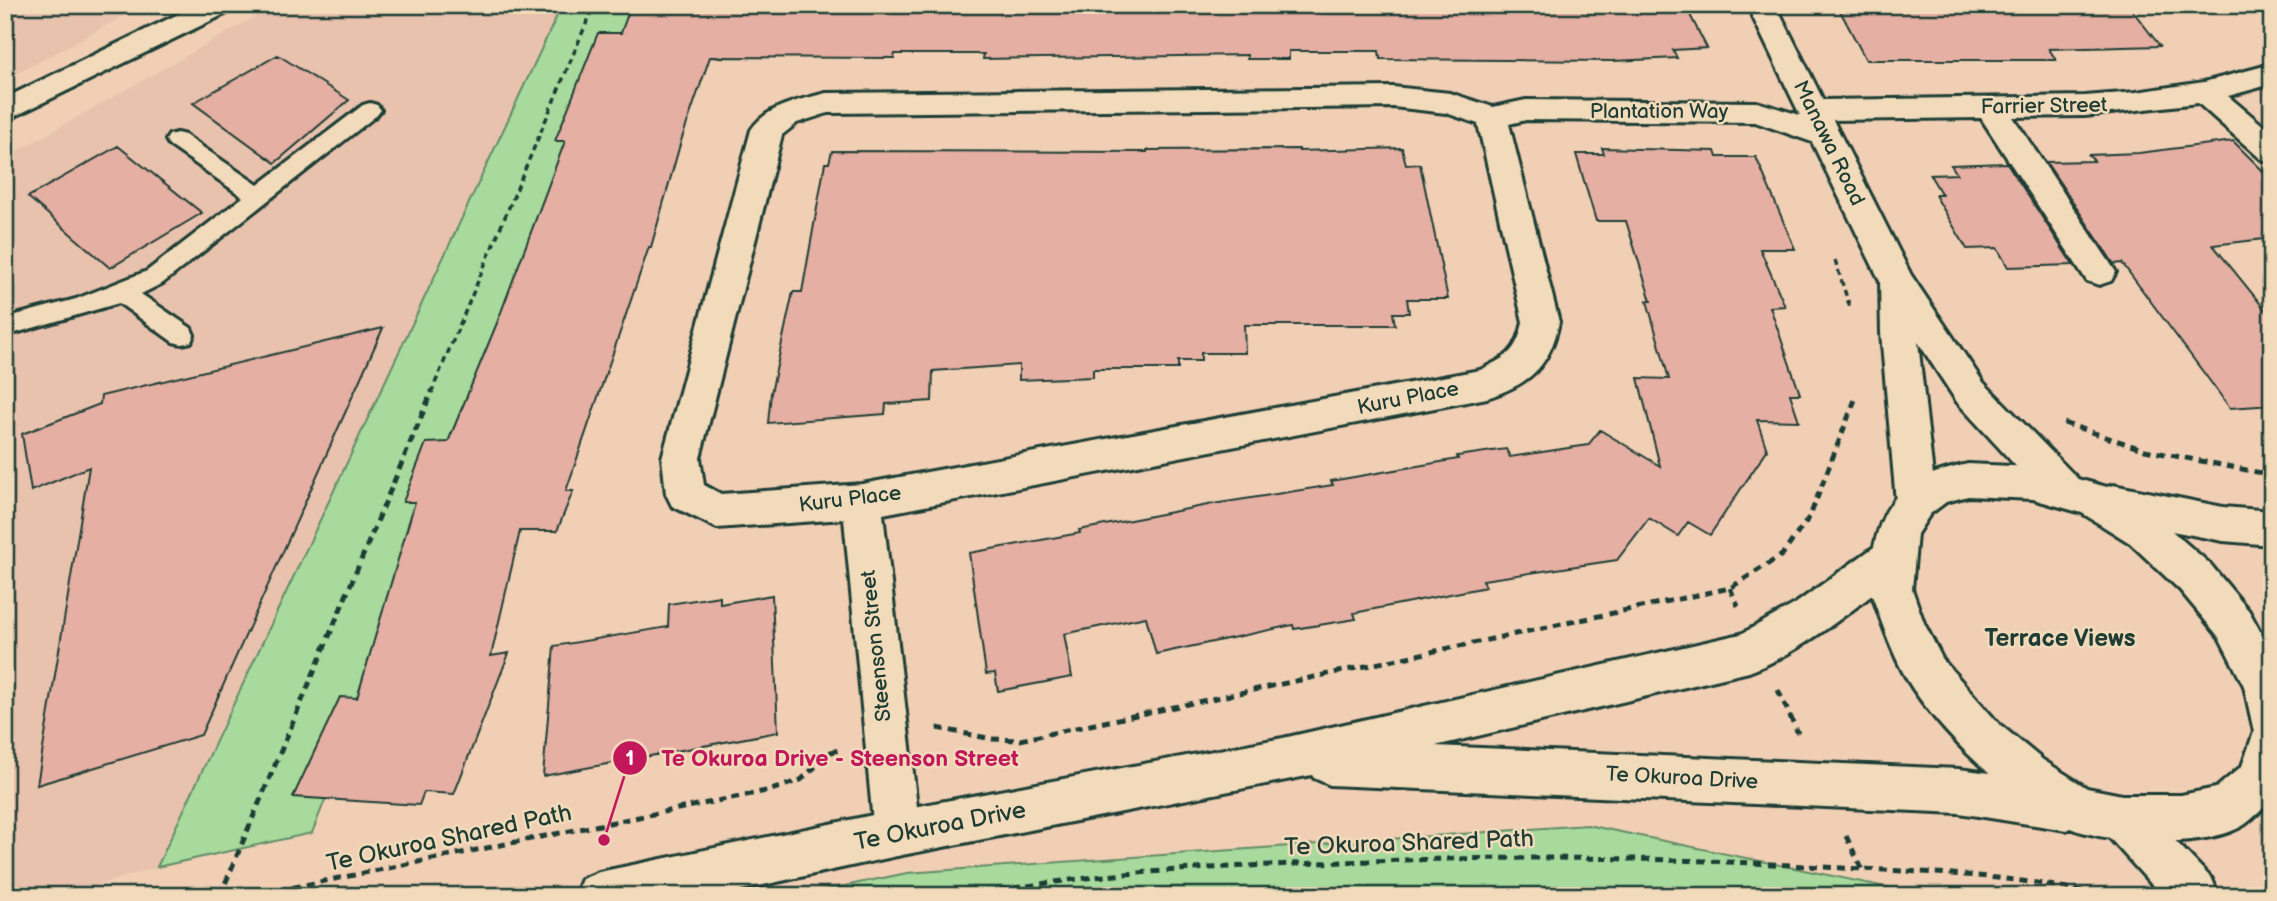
<svg xmlns="http://www.w3.org/2000/svg" width="2277" height="901" font-family="'Balsamiq Sans',sans-serif">
  <style>
    .built { fill: #e9c2ae }
    .green { fill: #a7da9c; stroke: #638c68; stroke-width: 2 }
    .building { fill: #e6afa3; stroke: #1f3d34; stroke-width: 2 }
    .lines { fill: none; stroke-linecap: round; stroke-linejoin: round }
    .service-casing { stroke: #1f3d34; stroke-width: 6 }
    .minor-casing { stroke: #1f3d34; stroke-width: 6 }
    .secondary-casing { stroke: #1f3d34; stroke-width: 6 }
    .path-far1 { stroke: #1f3d34; stroke-width: 3.5; stroke-dasharray: 6 4.5; stroke-linecap: butt }
    .path { stroke: #1f3d34; stroke-width: 5; stroke-dasharray: 8 6; stroke-linecap: butt }
    .service { fill: #f1dbba; fill-rule: evenodd }
    .minor { fill: #f1dbba; fill-rule: evenodd }
    .secondary { fill: #f1dbba; fill-rule: evenodd }
    .labels { text-anchor: middle; dominant-baseline: central; stroke-width: 5; stroke-linejoin: round; paint-order: stroke }
    .street-label { font-size: 21px; fill: #1f3d34; stroke: #f1dbba }
    .quarter-label { font-size: 24px; font-weight: bold; fill: #1f3d34; stroke: #f1dbba }
    .near-street-label { font-size: 24px; fill: #1f3d34; stroke: #f1dbba }
    .leader { fill: none; stroke: #c2185b; stroke-width: 2.5 }
    .callout-dot { fill: #c2185b; stroke: #f1dbba; stroke-width: 2.5 }
    .mark-label { font-size: 21px; text-anchor: middle; font-weight: bold; fill: #fff }
    .callout-label { font-size: 23px; text-anchor: middle; font-weight: bold; fill: #c2185b; stroke: #f1dbba; stroke-width: 5; stroke-linejoin: round; paint-order: stroke }
  </style>
  <rect width="100%" height="100%" fill="#f0cfb5"/>
  <filter id="ink" filterUnits="userSpaceOnUse"><feTurbulence type="fractalNoise" baseFrequency=".0143" numOctaves="2"/><feDisplacementMap in="SourceGraphic" scale="14" xChannelSelector="R" yChannelSelector="G"/><feConvolveMatrix kernelMatrix="1 2 1 2 8 2 1 2 1" color-interpolation-filters="sRGB"/></filter>
  <g filter="url(#ink)">
    <path class="built" d="M5 5H144L5 80Z
      M276 5H562L157 867 62 896H5V158Z"/>
    <path class="green" d="M562 5H637L312 833 157 867Z
      M1587 825 1929 896H796L907 873Z"/>
    <path class="building" d="M631 5H1685L1707 48 1673 50 1677 58 1613 61 1380 59 1379 51H1289V59H1247V55L983 59 984 54H895L894 58 710 57 681 141 651 247H649L566 491H573L557 531H520L491 656 509 653 454 794 424 792 419 805 293 797 340 697 357 698 415 502H403L426 443 448 442 497 323 565 141H555L598 33H621Z
      M1837 5H2128L2160 46 2049 49 2056 60H1866Z
      M278 55 349 100 275 163 193 103Z
      M2233 141 2272 180V238L2213 245 2272 318V405L2230 408 2122 263 2114 264 2046 162 2094 161 2089 155 2139 153Z
      M118 146 202 213 110 268 28 197Z
      M1402 148 1406 165 1420 164 1448 299H1407L1409 313H1393L1395 325H1244L1245 353H1201V361H1178V369H1093V377L1019 380V365L933 371 932 401 886 404 885 414 768 423 771 393 793 292H802L825 163H829L832 151 1147 152V150L1299 149V151Z
      M1602 148 1715 151 1717 157H1756L1795 249H1760L1785 306 1770 307 1800 394H1790L1799 421 1757 420 1767 450 1710 535 1688 522 1678 536 1649 518 1617 560 1483 580 1486 587 1354 613 1356 619 1294 629 1293 625 1156 654 1146 617 1064 634 1072 677 998 691 995 673 986 674 969 553 1080 533 1079 530 1213 504 1333 485 1331 481 1458 459 1457 456 1506 449 1510 457 1588 445 1600 430 1660 466 1638 378 1669 379 1647 301H1651L1626 221H1596L1576 154H1604Z
      M2007 163 2073 265 2008 267 1997 248 1967 249 1935 195H1942L1930 175 1957 174 1951 165Z
      M383 328 201 735 37 785 89 467 31 491 22 434 100 404 101 396Z
      M772 595 778 732 543 776 554 646 668 627 669 604 720 596V604Z"/>
    <g class="lines">
      <defs>
        <path id="service" d="M370 103 377 105 381 110 377 115 163 283 141 294 191 328 194 335 191 342 182 344 173 342 119 303 5 336V318L76 299 147 271 243 197 169 145 166 140 169 135 177 133 185 135 258 185 363 105Z"/>
        <path id="minor" d="M197 5H235L231 11 5 121V98Z
          M1747 5H1776L1823 100 2085 96 2136 92 2204 82 2272 64V84L2228 96 2272 133V162L2261 159 2198 103 2085 116 2013 117 2116 272 2111 281 2099 285 2087 281 1981 118 1833 120 1911 275 1983 382 2077 478 2083 490 2077 502 2063 506 2049 502 1957 402 1918 342 1936 502 1930 514 1916 519 1902 514 1896 502 1881 333 1880 281 1812 142 1755 122 1526 120 1509 124 1559 322C1550 367 1529 384 1487 398L883 514 920 833 914 849 897 856 880 849 874 833 844 519 717 528 672 506 666 494 662 458 751 130C766 106 800 100 826 93L1393 87 1450 93 1493 107 1526 100 1757 102 1800 115ZM1393 107 1446 113 1478 124 1523 322C1517 352 1507 357 1480 370L862 484 721 494 704 485 700 458 782 135 797 123 828 113Z
          M2122 795 2138 802 2212 879 2219 896H2162L2106 834 2099 818 2106 802Z"/>
        <path id="secondary" d="M1968 464 2033 467 2107 487 2113 485 2223 507 2272 511V545L2223 541 2172 531 2210 564 2249 611 2272 653V800C2263 808 2254 818 2244 825 2206 849 2110 844 2070 828L2066 830 1959 813 1330 785 1314 778 1312 775 897 856 713 896H575L582 879 599 872 897 810 1283 738 1741 634 1795 604 1874 547C1886 489 1915 476 1968 464ZM1968 496 2033 499 2082 513 2130 543 2180 590 2219 637 2244 686 2254 732 2242 766 2216 788 2181 795H2122L2087 788 2043 760 1998 723 1943 660 1924 623 1912 589 1917 534 1930 514 1946 502ZM1872 595C1883 626 1895 662 1913 689 1934 720 1961 749 1989 773L1959 769 1435 746 1749 672C1794 655 1834 624 1872 595Z"/>
      </defs>
      <use href="#service" class="service-casing"/>
      <use href="#minor" class="minor-casing"/>
      <use href="#secondary" class="secondary-casing"/>
      <path class="path-far1" d="M1835 260 1850 308
        M431 393 594 5"/>
      <path class="path" d="M2064 423 2145 450 2272 475
        M1730 588 1738 606
        M1778 690 1798 733
        M937 728 992 739 1020 740 1730 588 1782 555 1810 516 1856 397
        M1846 836 1862 869
        M220 896 432 391
        M251 896 771 790 801 780 831 752 840 750
        M958 896C1004 890 1049 882 1095 877 1170 869 1245 866 1320 863 1482 856 1644 856 1806 866 1905 872 2006 872 2104 896"/>
      <use href="#service" class="service"/>
      <use href="#minor" class="minor"/>
      <use href="#secondary" class="secondary"/>
    </g>
  </g>
  <g class="labels">
    <g class="street-label">
      <text transform="translate(2044 106) rotate(-1)">Farrier Street</text>
      <text x="1659" y="111">Plantation Way</text>
      <text transform="translate(1829 143) rotate(64)">Manawa Road</text>
      <text transform="translate(1408 398) rotate(-11)">Kuru Place</text>
      <text transform="translate(850 499) rotate(-7)">Kuru Place</text>
      <text transform="translate(876 646) rotate(-96)">Steenson Street</text>
      <text transform="translate(1682 778) rotate(3)">Te Okuroa Drive</text>
    </g>
    <g class="quarter-label">
      <text x="2060" y="638">Terrace Views</text>
    </g>
    <g class="near-street-label">
      <text transform="translate(940 826) rotate(-11)">Te Okuroa Drive</text>
      <text transform="translate(449 838) rotate(-12)">Te Okuroa Shared Path</text>
      <text transform="translate(1409 843) rotate(-2)">Te Okuroa Shared Path</text>
    </g>
  </g>
  <path class="leader" d="M604 840L630 758"/>
  <g class="callout-dot">
    <circle cx="604" cy="840" r="7"/>
    <circle cx="630" cy="758" r="18"/>
  </g>
  <g class="mark-label">
    <text x="630" y="765">1</text>
  </g>
  <g class="callout-label">
    <text x="840" y="766">Te Okuroa Drive - Steenson Street</text>
  </g>
  <rect width="2277" height="901" fill="none" stroke="#f1dbba" stroke-width="28"/>
  <rect x="14" y="14" width="2249" height="873" fill="none" stroke="#1f3d34" stroke-width="2.5" filter="url(#ink)"/>
</svg>
